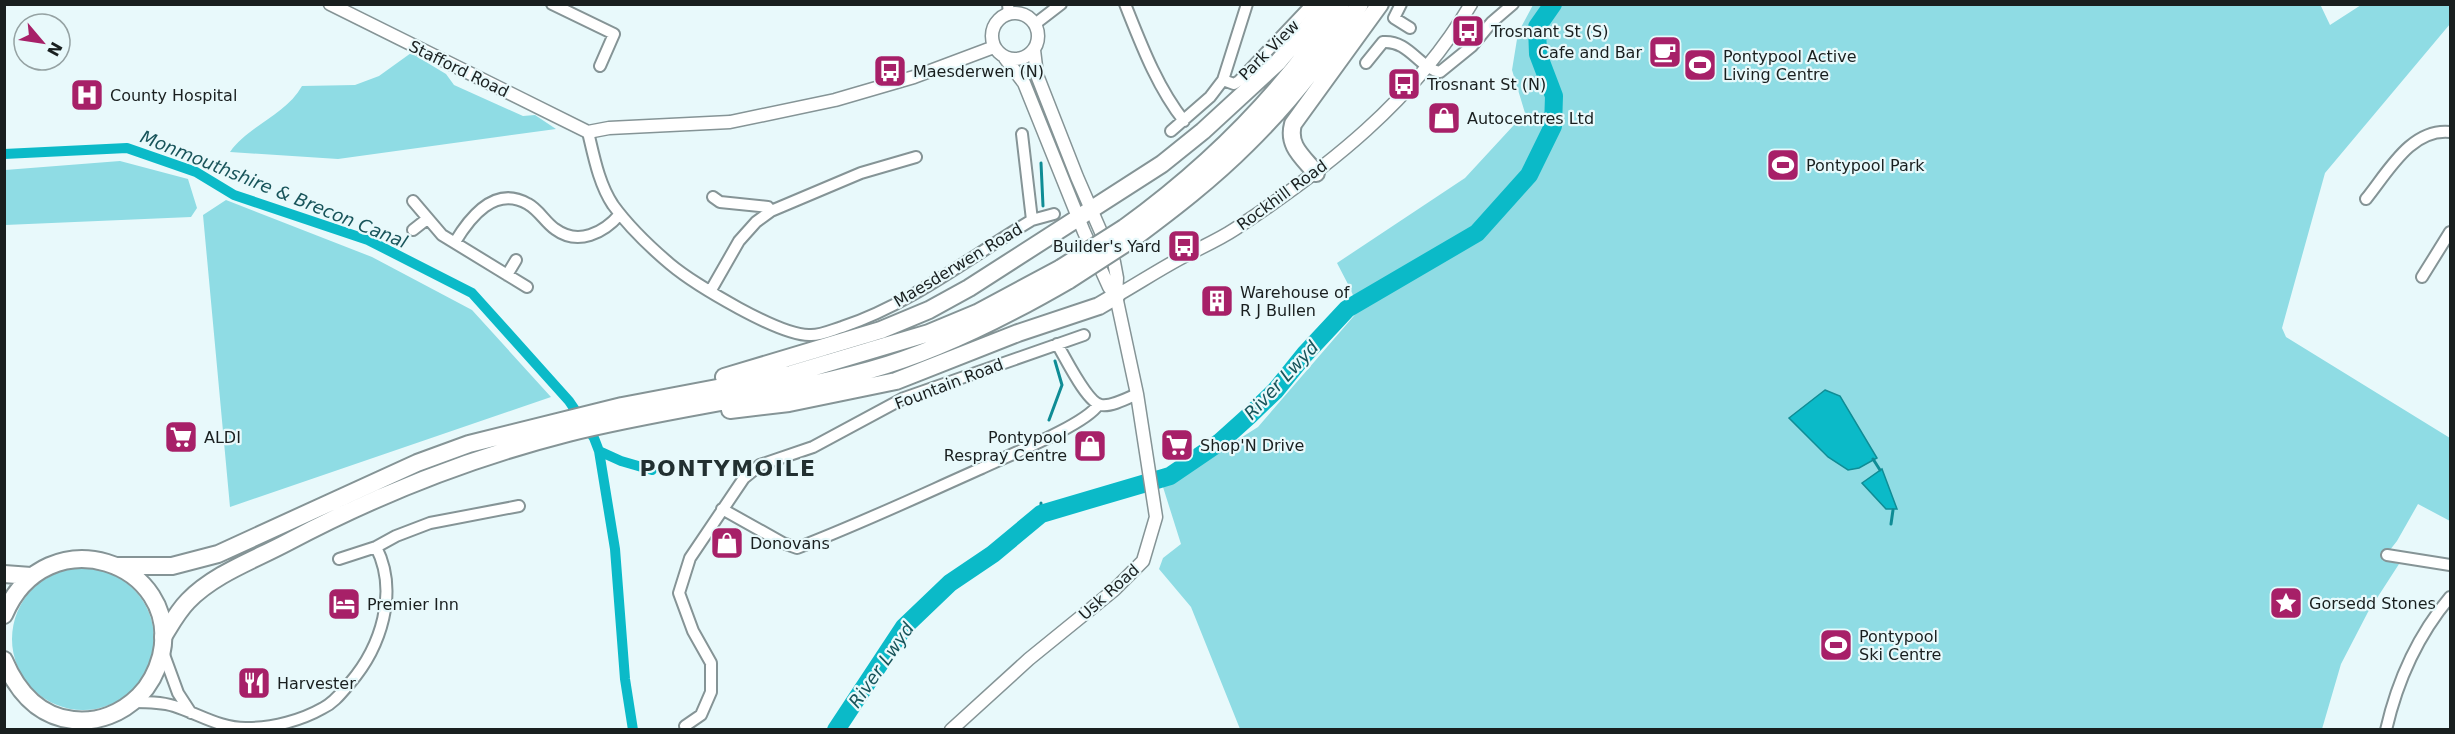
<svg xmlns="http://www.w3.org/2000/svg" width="2455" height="734" font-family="'DejaVu Sans',sans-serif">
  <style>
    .green { fill: #8fdce4 }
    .water { fill: #0bbac8; stroke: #0f8c95; stroke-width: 1.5 }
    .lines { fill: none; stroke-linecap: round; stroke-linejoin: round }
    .stream { stroke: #0f8c95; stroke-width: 3 }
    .canal { stroke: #0bbac8; stroke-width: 10 }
    .river { stroke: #0bbac8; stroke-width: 18 }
    .minor-casing { stroke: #859496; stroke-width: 14 }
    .tertiary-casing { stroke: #859496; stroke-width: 15 }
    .primary-casing { stroke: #859496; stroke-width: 20 }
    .trunk-casing { stroke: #859496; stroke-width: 20 }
    .minor { stroke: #fff; stroke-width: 10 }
    .tertiary { stroke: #fff; stroke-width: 12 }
    .primary { stroke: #fff; stroke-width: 16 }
    .trunk { stroke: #fff; stroke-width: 16 }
    .primary-bridge-casing { stroke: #859496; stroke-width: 20; stroke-linecap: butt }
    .primary-bridge { stroke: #fff; stroke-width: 16 }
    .labels { text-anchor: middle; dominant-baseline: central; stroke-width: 4.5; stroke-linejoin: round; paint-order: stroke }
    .poi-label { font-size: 16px; fill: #191f1f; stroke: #e8f9fb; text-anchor: start }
    .street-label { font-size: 16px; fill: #191f1f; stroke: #e8f9fb }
    .water-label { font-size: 18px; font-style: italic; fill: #18545a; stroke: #e8f9fb }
    .district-label { font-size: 22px; font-weight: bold; letter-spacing: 1.5px; fill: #223031; stroke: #e8f9fb }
  </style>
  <rect width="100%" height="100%" fill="#e8f9fb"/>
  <path class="green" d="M2320 4 2330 25 2361 5H2450V24L2325 173 2282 328 2286 337 2450 438V521L2418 504 2397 541 2382 560 2399 564 2368 612 2341 664 2322 729H1240L1191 607 1159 569 1163 558 1181 544 1163 487 1258 427 1359 310 1350 288 1337 263 1465 178 1525 113 1512 70 1518 33 1533 5Z
    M411 53 446 74 454 85 523 116 535 115 556 129 338 159 230 152C249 125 286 115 302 86L355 85 379 76Z
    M120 161 188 179 197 208 191 217 5 225V170Z
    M226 200 372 257 472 310 551 397 230 507 203 215Z
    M12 639a71 71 0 1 1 142 0a71 71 0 1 1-142 0Z"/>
  <path class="water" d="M1825 390 1840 396 1877 458 1859 468 1848 470 1828 457 1789 418Z
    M1882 469 1897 509H1886L1862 483Z"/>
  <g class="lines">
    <path class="stream" d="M1041 163 1043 206
      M1049 420 1062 385 1055 361
      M1873 459 1880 470
      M1041 503V514
      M1891 524 1893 510"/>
    <path class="canal" d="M4 154 127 148 196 172 234 195 368 240 472 293 569 401 594 438 599 451 615 549 625 679 633 730
      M599 451 621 461 652 470"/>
    <path class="river" d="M836 730 904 627 950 583 993 554 1041 514 1170 476 1220 442 1250 415 1275 391 1305 354 1347 309 1477 233 1529 175 1553 126 1554 96 1538 54 1537 27 1553 4"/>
    <defs>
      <path id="minor" d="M552 4 614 34 600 66
        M1008 4 1009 14
        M1125 4C1141 44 1157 87 1184 121
        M1401 4 1394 18 1410 28
        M1035 24 1061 4
        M1366 63 1383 42C1409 40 1419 68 1440 72L1472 46 1492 22 1513 4
        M1223 80 1247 4
        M1171 131 1210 97 1223 80 1234 84 1239 81 1312 4
        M588 132C594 157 599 184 613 205 629 227 650 247 670 264 695 285 781 337 811 335 822 335 832 330 842 327 911 304 970 257 1032 220L1022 134
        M713 197 720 202 768 207 771 211
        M2366 199C2388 172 2411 128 2450 132
        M413 201 442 235 527 287
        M1032 220 1054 214
        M413 230 427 219
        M455 242C470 217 495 185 528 204 539 210 545 222 555 229 578 246 604 233 620 214
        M507 275 516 260
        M2422 277 2450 232
        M711 290 739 241 756 222 771 211 861 173 916 157
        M1057 344C1065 357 1087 403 1101 405 1111 407 1128 398 1137 394
        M722 509 783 543 797 548C860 524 921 495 982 468 1007 456 1085 425 1098 405
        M2387 555 2450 565
        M339 559 376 547 396 536 430 523 519 506
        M163 652 178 693 191 713
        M133 702C147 702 161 702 174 706 199 714 221 729 248 728 273 728 302 720 323 708 334 703 342 692 350 683 381 647 399 592 376 547
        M685 726 701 715 711 692V663L693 631 679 593 690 558 744 478 760 465 813 447 904 398 1084 335
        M2386 730C2397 682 2418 635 2450 597"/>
      <path id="tertiary" d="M330 4 588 132 609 128 730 122 835 100 914 77 994 47
        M992 36a23 23 0 1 1 46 0a23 23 0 1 1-46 0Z
        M1005 58 1024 83 1084 232 1109 287 1116 296
        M1116 296C1137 284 1157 271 1179 259 1197 249 1217 241 1235 229 1326 169 1415 100 1471 4
        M951 730 1029 659 1114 590 1143 561 1156 517 1137 394 1116 296 1117 278 1114 262 1077 177 1037 75 1034 50"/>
      <path id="primary" d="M1316 173C1303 157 1287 146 1293 124L1380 4
        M1124 228C1210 166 1283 93 1341 4
        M1134 238C1173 209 1212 179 1247 144 1290 102 1327 54 1360 4
        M724 377 881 330 929 310 969 288 1162 164 1203 131 1278 62 1327 4
        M730 410 789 403 896 381 1018 333 1099 306 1116 296
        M117 566H172L218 554 417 463 469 444 622 406 791 374 929 333 977 313 1061 268
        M163 637C171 624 178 611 188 601 214 574 254 560 286 543 376 495 470 458 568 433 668 408 771 397 870 370 939 351 1007 316 1069 280"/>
      <path id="trunk" d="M4 574 31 576
        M4 615C46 515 183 562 161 656 157 671 150 685 139 696 122 713 98 723 73 720 38 716 17 691 4 660"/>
    </defs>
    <use href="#minor" class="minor-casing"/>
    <use href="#tertiary" class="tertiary-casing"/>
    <use href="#primary" class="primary-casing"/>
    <use href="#trunk" class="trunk-casing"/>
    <use href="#minor" class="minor"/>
    <use href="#tertiary" class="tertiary"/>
    <use href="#primary" class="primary"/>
    <use href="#trunk" class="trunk"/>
    <defs>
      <path id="primary-bridge" d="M1061 268 1124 228
        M1069 280 1134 238"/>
    </defs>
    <use href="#primary-bridge" class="primary-bridge-casing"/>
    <use href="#primary-bridge" class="primary-bridge"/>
  </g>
  <defs>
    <symbol id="bus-square" viewBox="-11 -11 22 22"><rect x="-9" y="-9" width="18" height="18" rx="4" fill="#a72068" stroke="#e8f9fb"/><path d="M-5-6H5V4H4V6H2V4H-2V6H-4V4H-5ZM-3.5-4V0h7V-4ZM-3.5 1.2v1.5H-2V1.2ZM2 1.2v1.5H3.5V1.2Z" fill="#fff"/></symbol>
    <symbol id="cafe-square" viewBox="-11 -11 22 22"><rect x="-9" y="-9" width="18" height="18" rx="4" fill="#a72068" stroke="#e8f9fb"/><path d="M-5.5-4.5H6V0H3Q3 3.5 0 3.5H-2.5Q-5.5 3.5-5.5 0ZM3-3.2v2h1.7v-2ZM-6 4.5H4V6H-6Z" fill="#fff"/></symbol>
    <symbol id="stadium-square" viewBox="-11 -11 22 22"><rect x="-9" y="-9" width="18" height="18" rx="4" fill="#a72068" stroke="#e8f9fb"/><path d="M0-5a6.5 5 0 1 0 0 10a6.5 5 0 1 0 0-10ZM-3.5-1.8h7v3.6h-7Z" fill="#fff"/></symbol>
    <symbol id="hospital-square" viewBox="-11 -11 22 22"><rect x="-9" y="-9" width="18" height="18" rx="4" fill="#a72068" stroke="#e8f9fb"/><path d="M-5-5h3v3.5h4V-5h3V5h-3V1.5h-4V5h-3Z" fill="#fff"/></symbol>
    <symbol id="shop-square" viewBox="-11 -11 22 22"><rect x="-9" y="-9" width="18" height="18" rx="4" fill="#a72068" stroke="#e8f9fb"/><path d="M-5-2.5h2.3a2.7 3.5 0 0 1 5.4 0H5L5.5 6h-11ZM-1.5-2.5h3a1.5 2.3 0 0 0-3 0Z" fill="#fff"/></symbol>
    <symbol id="building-square" viewBox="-11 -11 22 22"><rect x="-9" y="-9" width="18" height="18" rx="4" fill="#a72068" stroke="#e8f9fb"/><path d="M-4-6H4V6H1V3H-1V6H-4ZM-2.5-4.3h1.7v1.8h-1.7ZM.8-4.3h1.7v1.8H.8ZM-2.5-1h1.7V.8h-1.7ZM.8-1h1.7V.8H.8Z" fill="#fff"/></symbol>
    <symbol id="supermarket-square" viewBox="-11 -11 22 22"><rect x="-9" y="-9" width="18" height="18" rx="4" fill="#a72068" stroke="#e8f9fb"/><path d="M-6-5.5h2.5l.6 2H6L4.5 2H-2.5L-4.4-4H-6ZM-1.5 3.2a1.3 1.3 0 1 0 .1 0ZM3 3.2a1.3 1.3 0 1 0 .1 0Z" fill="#fff"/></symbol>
    <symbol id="sight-square" viewBox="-11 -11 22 22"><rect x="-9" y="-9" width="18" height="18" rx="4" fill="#a72068" stroke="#e8f9fb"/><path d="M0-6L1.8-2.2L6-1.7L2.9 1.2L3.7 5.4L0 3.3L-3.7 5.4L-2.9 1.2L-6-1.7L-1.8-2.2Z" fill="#fff"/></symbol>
    <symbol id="hotel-square" viewBox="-11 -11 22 22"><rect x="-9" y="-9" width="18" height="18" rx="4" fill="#a72068" stroke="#e8f9fb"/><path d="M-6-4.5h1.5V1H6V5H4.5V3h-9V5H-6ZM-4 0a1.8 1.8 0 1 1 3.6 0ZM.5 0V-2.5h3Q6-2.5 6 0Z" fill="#fff"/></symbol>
    <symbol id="restaurant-square" viewBox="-11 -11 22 22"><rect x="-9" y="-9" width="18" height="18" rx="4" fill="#a72068" stroke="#e8f9fb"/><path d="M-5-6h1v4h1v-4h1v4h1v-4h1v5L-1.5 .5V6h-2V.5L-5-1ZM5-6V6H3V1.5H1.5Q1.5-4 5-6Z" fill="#fff"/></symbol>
  </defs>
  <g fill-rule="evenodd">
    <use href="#bus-square" x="1449" y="12" width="38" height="38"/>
    <use href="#cafe-square" x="1646" y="33" width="38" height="38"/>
    <use href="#stadium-square" x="1681" y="46" width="38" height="38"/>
    <use href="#bus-square" x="871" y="52" width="38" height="38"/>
    <use href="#bus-square" x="1385" y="65" width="38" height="38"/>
    <use href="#hospital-square" x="68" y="76" width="38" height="38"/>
    <use href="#shop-square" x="1425" y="99" width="38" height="38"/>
    <use href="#stadium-square" x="1764" y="146" width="38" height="38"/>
    <use href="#bus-square" x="1165" y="227" width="38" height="38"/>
    <use href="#building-square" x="1198" y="282" width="38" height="38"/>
    <use href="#supermarket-square" x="162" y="418" width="38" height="38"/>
    <use href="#supermarket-square" x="1158" y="426" width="38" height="38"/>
    <use href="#shop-square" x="1071" y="427" width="38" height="38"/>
    <use href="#shop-square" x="708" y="524" width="38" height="38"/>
    <use href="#sight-square" x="2267" y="584" width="38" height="38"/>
    <use href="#hotel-square" x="325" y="585" width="38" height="38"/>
    <use href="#stadium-square" x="1817" y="626" width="38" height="38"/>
    <use href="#restaurant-square" x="235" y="664" width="38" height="38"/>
  </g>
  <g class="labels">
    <g class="poi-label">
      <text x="1491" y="31">Trosnant St (S)</text>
      <text x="1642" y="52" text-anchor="end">Cafe and Bar</text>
      <text x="1723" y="56">Pontypool Active<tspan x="1723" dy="18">Living Centre</tspan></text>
      <text x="913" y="71">Maesderwen (N)</text>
      <text x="1427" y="84">Trosnant St (N)</text>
      <text x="110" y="95">County Hospital</text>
      <text x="1467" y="118">Autocentres Ltd</text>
      <text x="1806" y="165">Pontypool Park</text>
      <text x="1161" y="246" text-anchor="end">Builder's Yard</text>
      <text x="1240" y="292">Warehouse of<tspan x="1240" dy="18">R J Bullen</tspan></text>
      <text x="204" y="437">ALDI</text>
      <text x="1067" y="437" text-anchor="end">Pontypool<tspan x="1067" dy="18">Respray Centre</tspan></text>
      <text x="1200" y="445">Shop'N Drive</text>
      <text x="750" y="543">Donovans</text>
      <text x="2309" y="603">Gorsedd Stones</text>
      <text x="367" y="604">Premier Inn</text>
      <text x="1859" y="636">Pontypool<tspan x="1859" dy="18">Ski Centre</tspan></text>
      <text x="277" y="683">Harvester</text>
    </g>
    <g class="street-label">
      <text transform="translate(1269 50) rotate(-45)">Park View</text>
      <text transform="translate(459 69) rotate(26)">Stafford Road</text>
      <text transform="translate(1282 195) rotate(-36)">Rockhill Road</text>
      <text transform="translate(958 265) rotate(-31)">Maesderwen Road</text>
      <text transform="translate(949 384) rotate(-21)">Fountain Road</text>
      <text transform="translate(1109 592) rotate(-42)">Usk Road</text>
    </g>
    <g class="water-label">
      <text transform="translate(274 189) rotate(22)">Monmouthshire &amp; Brecon Canal</text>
      <text transform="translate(1281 380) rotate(-47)">River Lwyd</text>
      <text transform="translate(881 665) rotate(-55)">River Lwyd</text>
    </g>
    <g class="district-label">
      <text x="728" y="468">PONTYMOILE</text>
    </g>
  </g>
  <rect width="2455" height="734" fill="none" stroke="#191f1f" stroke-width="12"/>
  <g transform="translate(42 42) rotate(119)"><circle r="28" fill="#e8f9fb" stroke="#95a2a3" stroke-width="1.5"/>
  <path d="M0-4.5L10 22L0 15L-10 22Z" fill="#a72068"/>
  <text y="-9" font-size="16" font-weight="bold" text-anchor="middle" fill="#191f1f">N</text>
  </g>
</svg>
